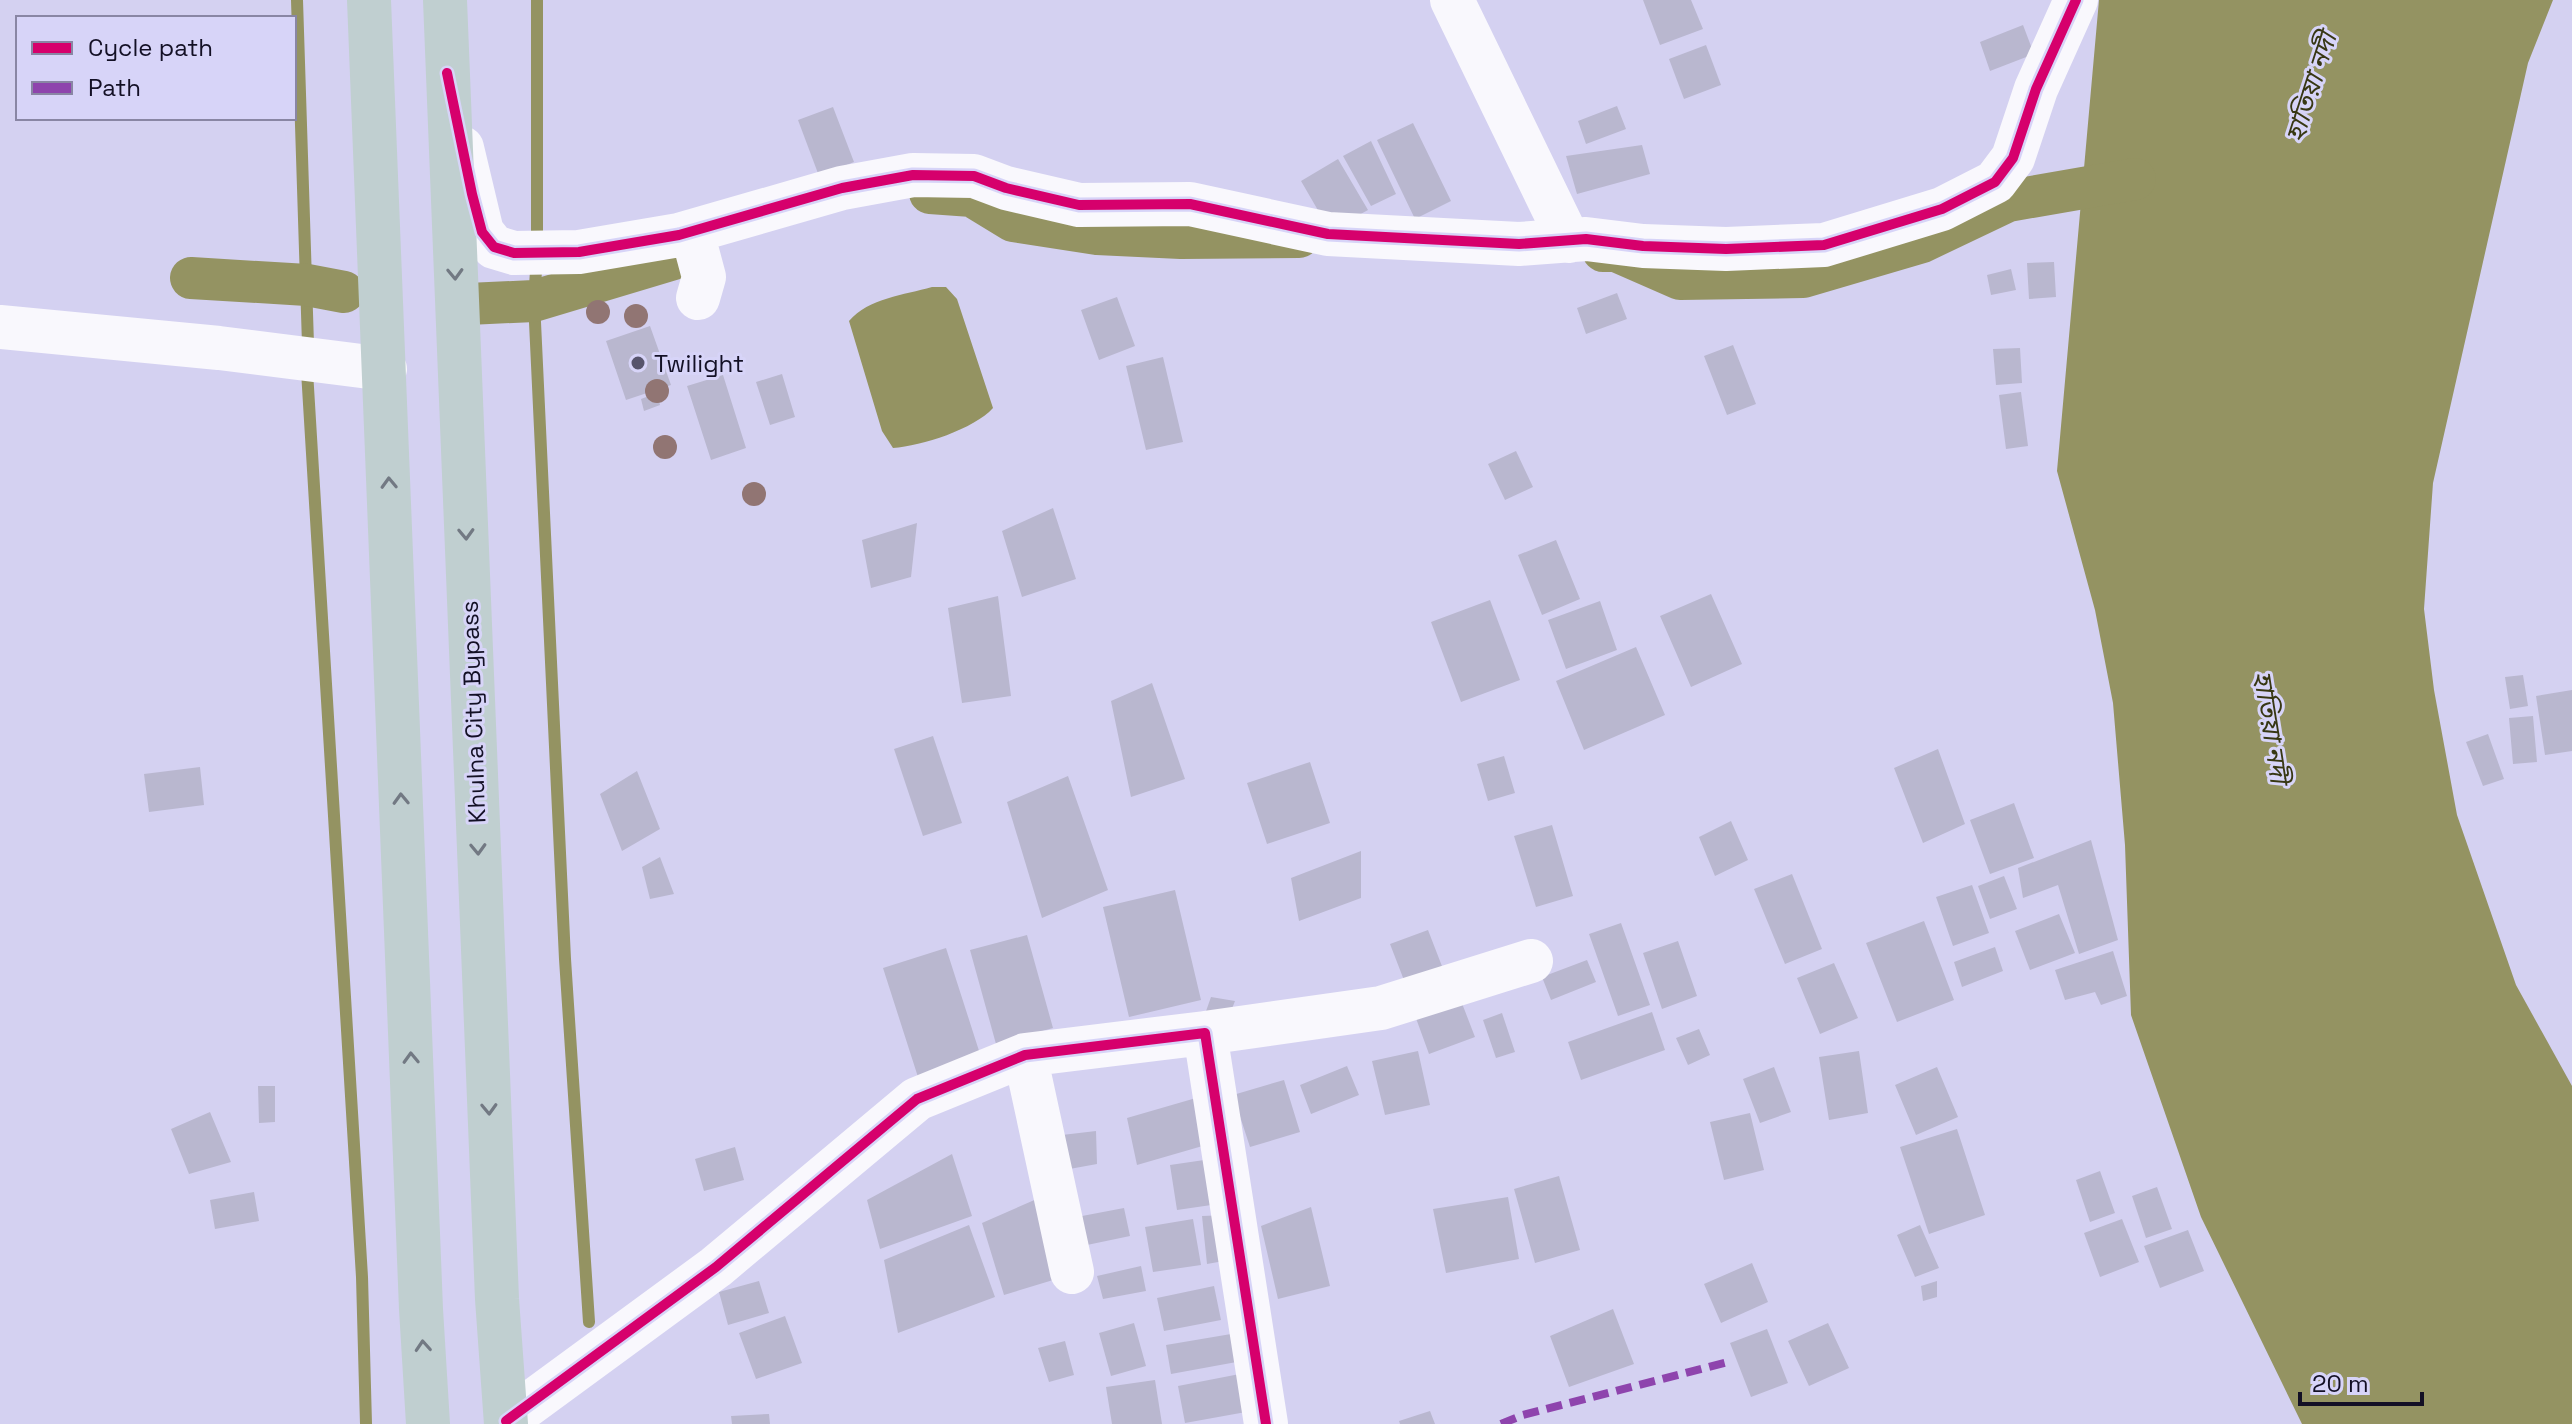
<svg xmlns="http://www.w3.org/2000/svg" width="2572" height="1424" font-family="'Space Grotesk','Noto Sans Bengali',sans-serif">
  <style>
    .water { fill: #949362 }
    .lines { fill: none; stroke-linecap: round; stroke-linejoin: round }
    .stream { stroke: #949362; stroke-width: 12 }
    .canal { stroke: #949362; stroke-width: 42 }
    .building { fill: #b9b7cf }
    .minor { stroke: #f9f8fd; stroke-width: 44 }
    .highway { stroke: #c0cfd0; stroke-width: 44 }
    .quiet { stroke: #8e44ad; stroke-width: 8; stroke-dasharray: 16 8; stroke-linecap: butt }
    .cycleway-casing { stroke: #d7d4f8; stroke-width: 15 }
    .cycleway { stroke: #d6006c; stroke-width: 10 }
    .tree { fill: #917573 }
    .oneway { stroke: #727983 }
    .poi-dot { fill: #57546c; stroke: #d7d4f8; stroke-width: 3 }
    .labels { text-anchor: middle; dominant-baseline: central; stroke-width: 6; stroke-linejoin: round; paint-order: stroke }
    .poi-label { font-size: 24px; fill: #131025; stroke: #d7d4f8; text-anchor: start }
    .street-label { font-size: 24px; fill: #131025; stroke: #d7d4f8 }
    .water-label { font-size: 26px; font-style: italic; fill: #373713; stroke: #d7d4f8 }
  </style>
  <rect width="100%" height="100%" fill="#d4d1f1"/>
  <path class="water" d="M2099 0H2553L2528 63 2433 483 2424 609 2434 690 2457 815 2516 985 2572 1086V1424H2302L2201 1217 2131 1015 2125 845 2113 703 2095 610 2057 471Z
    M932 287H946L957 299 993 408C974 429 922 446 893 448L882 431 849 321C869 298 904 295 932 287Z"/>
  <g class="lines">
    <path class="stream" d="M297 0 308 344
      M537 240V0
      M536 271 534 301 565 959 589 1322
      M307 371 362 1277 366 1424"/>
    <path class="canal" d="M930 193 972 196 1013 221 1097 234 1181 238 1299 237
      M1603 251H1616L1680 279 1803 277 1922 242 2008 201 2135 179
      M191 278 307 285 344 292
      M468 304 534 301 694 253"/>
  </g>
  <path class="building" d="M1643 0H1691L1703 29 1660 45Z
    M2023 25 2034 54 1990 71 1980 42Z
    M1706 45 1721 85 1684 99 1669 59Z
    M1617 106 1626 129 1586 144 1578 121Z
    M833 107 854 162 819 176 798 120Z
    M1413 123 1451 201 1415 219 1377 140Z
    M1371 141 1396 194 1371 206 1343 156Z
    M1642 145 1650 174 1577 194 1566 156Z
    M1338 159 1368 210 1330 231 1301 181Z
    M2054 262 2056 297 2029 299 2027 263Z
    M2011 269 2016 290 1991 295 1987 275Z
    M1617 293 1627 319 1586 334 1577 308Z
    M1117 297 1135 346 1099 360 1081 310Z
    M650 326 671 385 626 400 606 341Z
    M1733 345 1756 404 1727 415 1704 356Z
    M2020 348 2022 383 1996 385 1993 349Z
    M1163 357 1183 442 1146 450 1126 366Z
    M782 374 795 417 770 425 756 382Z
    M723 375 746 448 711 460 687 386Z
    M2021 392 2028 446 2006 449 1999 395Z
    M657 393 660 405 644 411 641 399Z
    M1516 451 1533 487 1505 500 1488 464Z
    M1053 508 1076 579 1022 597 1002 531Z
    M917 523 911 577 871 588 862 540Z
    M1556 540 1580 599 1542 615 1518 555Z
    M1711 594 1742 664 1691 687 1660 616Z
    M998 596 1011 696 962 703 948 608Z
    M1490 600 1520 680 1461 702 1431 622Z
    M1600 601 1617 650 1566 669 1548 620Z
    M1636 647 1665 715 1584 750 1556 681Z
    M2523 675 2528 706 2510 709 2505 677Z
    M1152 683 1185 779 1131 797 1111 701Z
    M2572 690V751L2545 755 2536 696Z
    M2533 716 2537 762 2513 764 2509 718Z
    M2488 734 2504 779 2483 786 2466 742Z
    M933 736 962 823 923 836 894 749Z
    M1938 749 1965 824 1923 843 1894 768Z
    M1504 756 1515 793 1488 801 1477 764Z
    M1310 762 1330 823 1267 844 1247 783Z
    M200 767 204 805 149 812 144 774Z
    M637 771 660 829 622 851 600 794Z
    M1068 776 1108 890 1042 918 1007 802Z
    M2014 803 2034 858 1990 874 1970 820Z
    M1731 821 1748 860 1715 876 1699 837Z
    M1552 825 1573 896 1536 907 1514 836Z
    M2091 840 2118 940 2079 954 2058 885 2023 898 2018 868Z
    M1361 851V898L1299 921 1291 878Z
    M660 857 674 894 650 899 642 867Z
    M1792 874 1822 949 1785 964 1754 889Z
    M2004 876 2017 909 1990 919 1978 886Z
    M1972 885 1989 933 1953 946 1936 897Z
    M1175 890 1201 1000 1129 1017 1103 907Z
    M2059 914 2075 953 2030 970 2015 931Z
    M1924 921 1954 1000 1897 1022 1866 943Z
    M1621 923 1650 1005 1618 1016 1589 934Z
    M1428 930 1445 974 1407 988 1390 944Z
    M1027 935 1053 1028 996 1044 970 950Z
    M1678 941 1697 996 1662 1009 1643 953Z
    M1995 947 2003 971 1962 987 1954 962Z
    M946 948 981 1057 918 1077 883 968Z
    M2113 951 2127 996 2101 1005 2095 992 2065 1000 2055 970Z
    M1587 960 1596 982 1551 1000 1542 977Z
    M1834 963 1858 1018 1820 1034 1797 978Z
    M1458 993 1475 1037 1429 1054 1413 1010Z
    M1211 997 1235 1001 1226 1024 1205 1014Z
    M1652 1012 1665 1050 1581 1080 1568 1042Z
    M1502 1013 1515 1052 1496 1058 1483 1020Z
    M1699 1029 1710 1055 1688 1065 1676 1038Z
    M1418 1051 1430 1105 1385 1115 1372 1061Z
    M1859 1051 1868 1113 1829 1120 1819 1057Z
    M1347 1066 1359 1095 1311 1114 1300 1085Z
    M1774 1067 1791 1112 1760 1123 1743 1079Z
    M1937 1067 1958 1117 1916 1135 1895 1085Z
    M1284 1080 1300 1132 1250 1147 1233 1095Z
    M258 1086H275V1122L259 1123Z
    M1196 1098 1206 1145 1137 1165 1127 1118Z
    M210 1112 231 1162 189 1174 171 1129Z
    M1750 1113 1764 1170 1724 1180 1710 1122Z
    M1957 1129 1985 1215 1929 1234 1900 1147Z
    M1096 1131 1097 1164 1064 1170 1062 1135Z
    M735 1147 744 1180 704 1191 695 1159Z
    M952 1154 972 1216 880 1249 867 1200Z
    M1218 1158 1225 1203 1177 1210 1170 1165Z
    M2100 1171 2115 1213 2090 1222 2076 1180Z
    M1559 1176 1580 1250 1535 1263 1514 1189Z
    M2157 1187 2172 1229 2146 1238 2132 1196Z
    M254 1192 259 1221 215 1229 210 1200Z
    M1508 1197 1519 1259 1446 1273 1433 1209Z
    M1039 1198 1063 1277 1004 1295 982 1223Z
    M1311 1207 1330 1286 1278 1299 1261 1226Z
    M1124 1208 1130 1236 1087 1245 1082 1216Z
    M1228 1215 1235 1259 1207 1264 1202 1216Z
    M1193 1219 1201 1265 1153 1272 1145 1227Z
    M2122 1219 2139 1262 2100 1277 2084 1233Z
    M969 1225 995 1297 898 1333 884 1260Z
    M1920 1225 1939 1268 1915 1277 1897 1235Z
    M2188 1230 2204 1271 2160 1288 2144 1246Z
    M1752 1263 1768 1302 1721 1323 1704 1284Z
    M1141 1266 1146 1291 1103 1299 1097 1276Z
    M759 1281 769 1313 728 1325 719 1292Z
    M1937 1281V1297L1923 1301 1921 1286Z
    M1214 1286 1221 1320 1164 1331 1157 1298Z
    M1613 1309 1634 1364 1569 1387 1550 1336Z
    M785 1316 802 1363 756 1379 739 1333Z
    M1134 1323 1146 1366 1111 1376 1099 1333Z
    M1828 1323 1849 1368 1809 1386 1788 1341Z
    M1767 1329 1788 1383 1751 1397 1730 1343Z
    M1237 1333 1242 1361 1171 1374 1166 1345Z
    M1065 1341 1074 1375 1049 1382 1038 1348Z
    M1250 1372 1257 1410 1185 1423 1178 1386Z
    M1155 1380 1162 1424H1112L1106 1387Z
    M1430 1411 1435 1424H1400L1399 1421Z
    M769 1414 770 1424H732L731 1416Z"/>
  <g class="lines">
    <path class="minor" d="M1452 0 1569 241
      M462 148 482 232 494 247 514 253 579 252 679 235 842 188 913 175 974 176 1006 188 1079 205 1190 204 1328 234 1519 244 1586 239 1643 246 1726 249 1824 245 1942 209 1995 182 2013 158 2036 89 2076 0
      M692 232 704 277 698 298
      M0 327 219 348 385 369
      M1205 1033 1381 1008 1531 961
      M1025 1055 1072 1272
      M506 1421 716 1267 917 1099 1025 1055 1205 1033 1266 1424"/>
    <path class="highway" d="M369 0 421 1309 428 1424
      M445 0 497 1299 506 1424"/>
    <path class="quiet" d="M1501 1424 1523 1415 1728 1362"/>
    <defs>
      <path id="cycleway" d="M447 73 472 194 482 232 494 247 514 253 579 252 679 235 842 188 913 175 974 176 1006 188 1079 205 1190 204 1328 234 1519 244 1586 239 1643 246 1726 249 1824 245 1942 209 1995 182 2013 158 2036 89 2076 0
        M506 1421 716 1267 917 1099 1025 1055 1205 1033 1266 1424"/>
    </defs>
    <use href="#cycleway" class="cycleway-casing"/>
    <use href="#cycleway" class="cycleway"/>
  </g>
  <g class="tree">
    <circle cx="598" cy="312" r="12"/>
    <circle cx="636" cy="316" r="12"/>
    <circle cx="657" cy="391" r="12"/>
    <circle cx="665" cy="447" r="12"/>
    <circle cx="754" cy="494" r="12"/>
  </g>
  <defs><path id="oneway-chevron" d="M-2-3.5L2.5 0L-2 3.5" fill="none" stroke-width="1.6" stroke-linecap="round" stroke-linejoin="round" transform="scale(2)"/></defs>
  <g class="oneway">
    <use href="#oneway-chevron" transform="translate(455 274) rotate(88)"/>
    <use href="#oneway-chevron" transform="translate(389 483) rotate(-92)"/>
    <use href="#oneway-chevron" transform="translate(466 534) rotate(88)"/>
    <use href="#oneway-chevron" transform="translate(401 799) rotate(-92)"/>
    <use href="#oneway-chevron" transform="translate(478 849) rotate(88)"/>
    <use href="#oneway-chevron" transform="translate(411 1058) rotate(-92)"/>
    <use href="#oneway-chevron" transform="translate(489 1109) rotate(88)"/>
    <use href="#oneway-chevron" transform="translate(423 1346) rotate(-94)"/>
  </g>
  <circle class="poi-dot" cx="638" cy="363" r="8"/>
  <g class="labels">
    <g class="poi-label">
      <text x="654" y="363">Twilight</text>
    </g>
    <g class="street-label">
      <text transform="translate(473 712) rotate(-92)">Khulna City Bypass</text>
    </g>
    <g class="water-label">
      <text transform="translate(2311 87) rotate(-72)">হাতিয়া নদী</text>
      <text transform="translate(2271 727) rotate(81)">হাতিয়া নদী</text>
    </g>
  </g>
  <rect x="16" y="16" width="280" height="104" fill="#d7d4f8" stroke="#8986a4" stroke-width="2"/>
  <rect x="32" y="42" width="40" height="12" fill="#d6006c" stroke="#8986a4" stroke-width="2"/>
  <text x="88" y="56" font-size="24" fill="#131025">Cycle path</text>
  <rect x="32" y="82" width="40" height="12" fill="#8e44ad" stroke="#8986a4" stroke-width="2"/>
  <text x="88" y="96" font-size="24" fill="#131025">Path</text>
  <path d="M2300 1392v12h122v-12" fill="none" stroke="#131025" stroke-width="4"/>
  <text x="2312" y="1392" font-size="24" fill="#131025" stroke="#d7d4f8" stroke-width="6" paint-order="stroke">20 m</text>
</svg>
